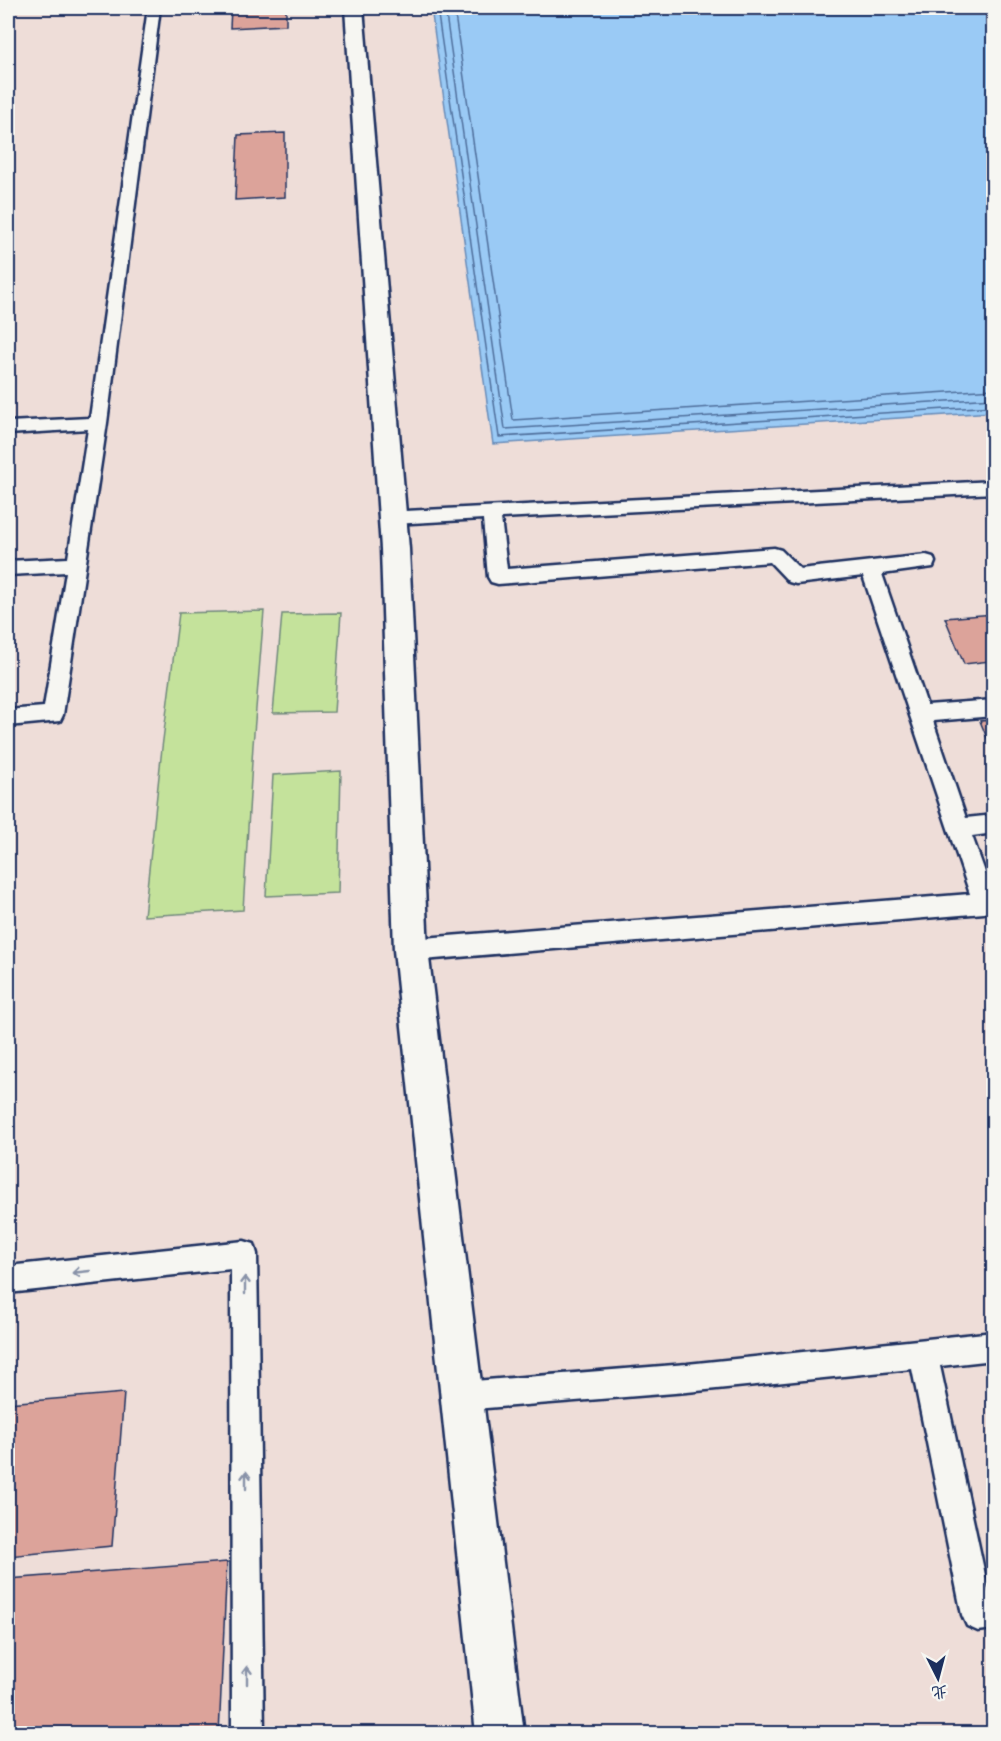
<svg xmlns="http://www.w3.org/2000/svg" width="1001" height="1741" font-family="'Patrick Hand','LXGW WenKai TC',sans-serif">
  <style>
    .green { fill: #c4e29b; stroke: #70887c; stroke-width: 1.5 }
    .water { fill: #9acaf5; stroke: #678cb9; stroke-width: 1.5 }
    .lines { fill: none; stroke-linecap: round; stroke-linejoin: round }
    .shore { stroke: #4e6d9a; stroke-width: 1.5 }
    .building { fill: #dca39a; stroke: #1b2f5e; stroke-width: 1.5 }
    .lane-casing { stroke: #1b2f5e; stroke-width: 5 }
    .street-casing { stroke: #1b2f5e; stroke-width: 5 }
    .lane { fill: #f6f6f2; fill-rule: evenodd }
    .street { fill: #f6f6f2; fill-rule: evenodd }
    .oneway { stroke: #8892a8 }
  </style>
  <rect width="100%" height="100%" fill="#eeddd8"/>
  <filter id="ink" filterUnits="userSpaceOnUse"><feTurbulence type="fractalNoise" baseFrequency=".0167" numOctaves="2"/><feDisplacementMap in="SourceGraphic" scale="12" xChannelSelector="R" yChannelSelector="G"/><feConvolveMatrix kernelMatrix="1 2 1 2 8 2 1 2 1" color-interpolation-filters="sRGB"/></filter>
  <g filter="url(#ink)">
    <path class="green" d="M264 611 253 745 243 910 144 916 162 748 179 613Z
      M341 613 334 712 273 713 282 614Z
      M341 771 338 893 266 896 273 775Z"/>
    <path class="water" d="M431 8H993V412L493 444Z"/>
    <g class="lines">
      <path class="shore" d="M437 8 499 437 994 406
        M445 8 505 429 994 398
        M454 8 513 420 994 389"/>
    </g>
    <path class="building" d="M231 8H286V25L230 28Z
      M285 133V197L235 200 238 135Z
      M994 614V670L990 661 964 664 945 618Z
      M994 720V755L980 721Z
      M124 1393 112 1546 8 1556V1403Z
      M227 1562 219 1734H8V1579Z"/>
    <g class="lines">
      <defs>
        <path id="lane" d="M148 8H160L107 423 63 715 60 721 8 726V710L44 707 66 572 8 575V561L68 558 88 429 8 434V422L90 418Z
          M994 481V493L501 518 507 569 774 548 781 550 800 569 926 555 933 557 935 562 933 567 882 574 927 705 994 700V716L933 721 966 818 994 815V833L972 836 994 897 992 910 984 913 411 961 403 957 399 950 403 943 411 939 970 894 863 576 796 584 789 582 770 562 498 584 491 582 488 577 483 519 393 524 386 522 384 517 386 512Z
          M244 1241 254 1244 257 1254 264 1734H232L231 1269 8 1293V1266Z
          M994 1332V1360L940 1366 990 1598H994V1629L978 1631 967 1626 962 1615 912 1369 687 1392 462 1410 452 1406 448 1396 452 1386 462 1382 687 1364Z"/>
        <path id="street" d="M345 8H363L409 549 428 950 524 1734H476L394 950 381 549Z"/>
      </defs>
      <use href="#lane" class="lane-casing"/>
      <use href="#street" class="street-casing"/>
      <use href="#lane" class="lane"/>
      <use href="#street" class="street"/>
    </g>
    <defs><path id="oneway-shaft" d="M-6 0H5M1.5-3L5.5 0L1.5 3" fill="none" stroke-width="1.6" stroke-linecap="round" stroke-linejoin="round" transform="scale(1.5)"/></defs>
    <g class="oneway">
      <use href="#oneway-shaft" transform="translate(81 1272) rotate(174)"/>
      <use href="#oneway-shaft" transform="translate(245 1285) rotate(-90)"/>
      <use href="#oneway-shaft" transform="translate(246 1480) rotate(-90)"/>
      <use href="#oneway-shaft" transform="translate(247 1675) rotate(-90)"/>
    </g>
  </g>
  <rect width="1001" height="1741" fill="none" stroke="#f6f6f2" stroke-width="30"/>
  <rect x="15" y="15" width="971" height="1711" fill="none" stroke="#1b2f5e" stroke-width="2" filter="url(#ink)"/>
  <g transform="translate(938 1678) rotate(174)" stroke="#f6f6f2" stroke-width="4.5" paint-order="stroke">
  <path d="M0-4.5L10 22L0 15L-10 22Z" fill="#1b2f5e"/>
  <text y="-9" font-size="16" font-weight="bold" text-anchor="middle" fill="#1b2f5e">北</text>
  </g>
</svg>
